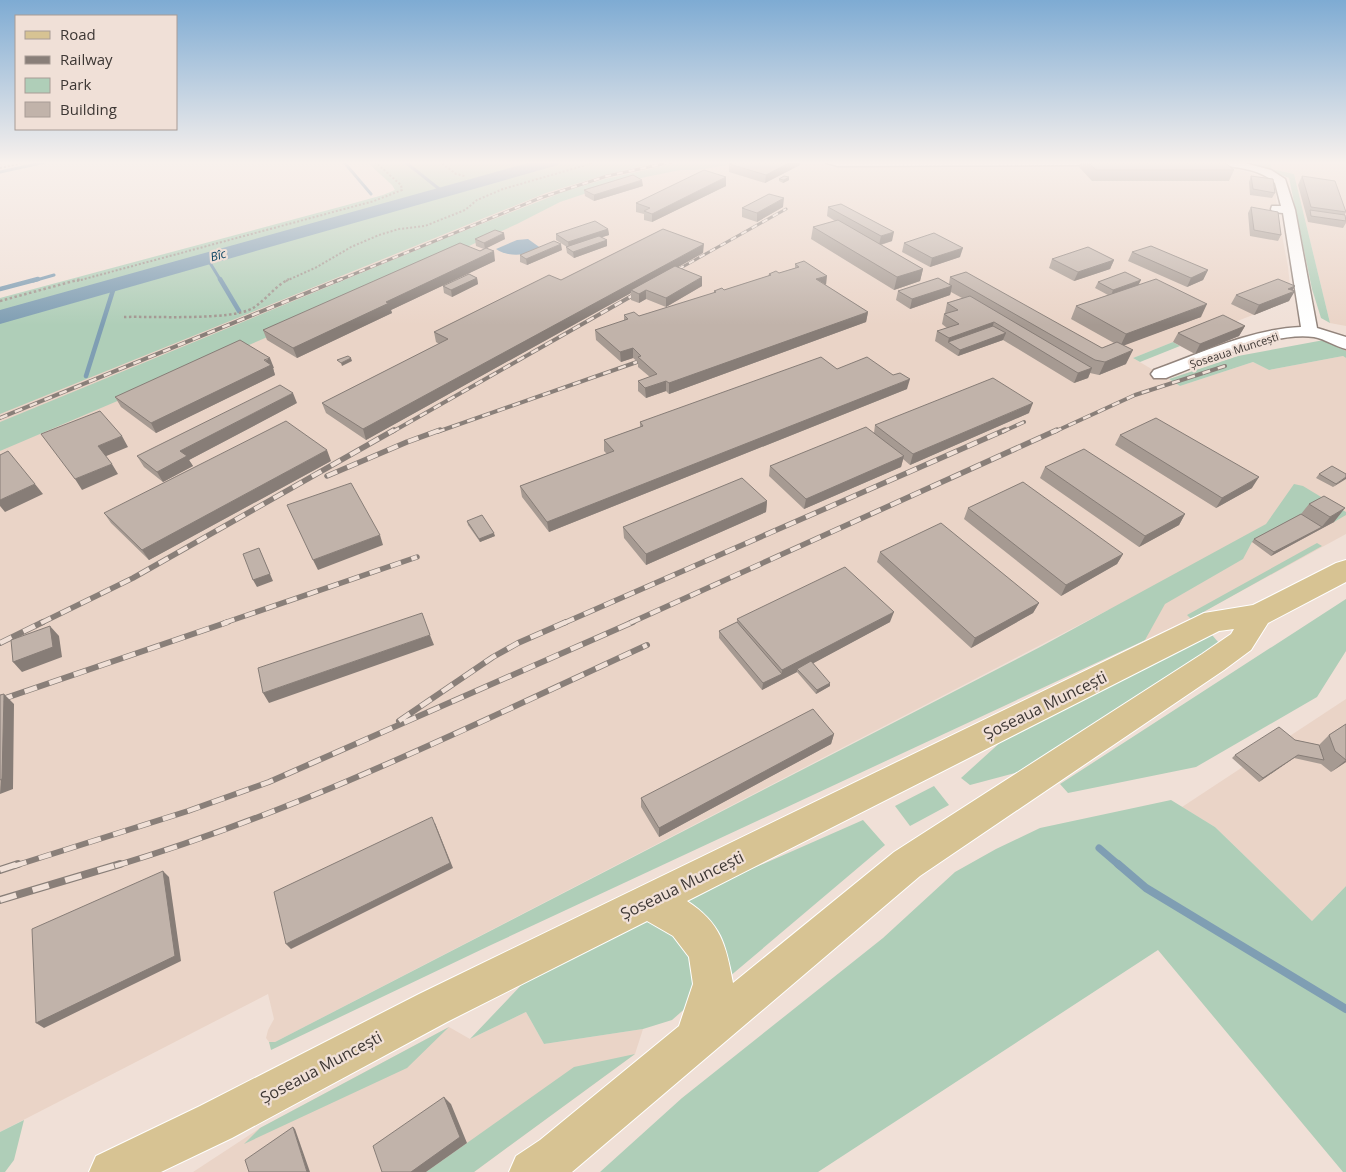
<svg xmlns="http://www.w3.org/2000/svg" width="1346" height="1172" font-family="'Open Sans',sans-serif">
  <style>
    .built { fill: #ead4c7 }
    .green { fill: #afceb8 }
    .water { fill: #7f9eb3 }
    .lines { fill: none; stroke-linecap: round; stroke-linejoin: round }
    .stream-far3 { stroke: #7f9eb3; stroke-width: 3 }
    .stream-far2 { stroke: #7f9eb3; stroke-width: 4.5 }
    .stream-far1 { stroke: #7f9eb3; stroke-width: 7 }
    .stream { stroke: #7f9eb3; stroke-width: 8 }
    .river { fill: #7f9eb3; fill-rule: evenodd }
    .minor-casing { stroke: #92847c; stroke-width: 3 }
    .major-casing { stroke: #fff; stroke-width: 2 }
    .path-far1 { stroke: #a1958f; stroke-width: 2; stroke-dasharray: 2 2; stroke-linecap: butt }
    .path { stroke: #a1958f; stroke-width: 2.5; stroke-dasharray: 2.5 2.5; stroke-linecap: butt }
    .minor { fill: #fff; fill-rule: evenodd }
    .major { fill: #d7c393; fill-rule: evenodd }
    .rail-far4-casing { stroke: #897f79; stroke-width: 3 }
    .rail-far3-casing { stroke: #897f79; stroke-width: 4 }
    .rail-far2-casing { stroke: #897f79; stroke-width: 5.5 }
    .rail-far1-casing { stroke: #897f79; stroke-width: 6 }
    .rail-casing { stroke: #897f79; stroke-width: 8 }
    .rail-far4 { stroke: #f0e0d7; stroke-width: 2; stroke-dasharray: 6; stroke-linecap: butt }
    .rail-far3 { stroke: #f0e0d7; stroke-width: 2.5; stroke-dasharray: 8; stroke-linecap: butt }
    .rail-far2 { stroke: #f0e0d7; stroke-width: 4; stroke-dasharray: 11; stroke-linecap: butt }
    .rail-far1 { stroke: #f0e0d7; stroke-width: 4.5; stroke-dasharray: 13; stroke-linecap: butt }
    .rail { stroke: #f0e0d7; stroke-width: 5.5; stroke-dasharray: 17; stroke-linecap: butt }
    .wall { fill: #a69a92 }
    .shaded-wall { fill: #877d77 }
    .building { fill: #c1b3aa; stroke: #877d77 }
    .labels { text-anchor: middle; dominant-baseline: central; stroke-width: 4.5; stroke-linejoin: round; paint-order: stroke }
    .far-street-label { font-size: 11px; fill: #3d3734; stroke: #f0e0d7 }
    .far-water-label { font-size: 12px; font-style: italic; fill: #0a4362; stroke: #f0e0d7 }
    .near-street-label { font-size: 16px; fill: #3d3734; stroke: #f0e0d7 }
  </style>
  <rect width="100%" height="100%" fill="#f0e0d7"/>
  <path class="built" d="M628 161H816L833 167 1211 164 1231 167 1271 180 1275 184 1277 209 1288 267 1291 295 1289 301 1222 327 1239 336 1195 354 1173 342 1133 358 1180 386 1253 362 1269 370 1343 356 1346 358V534L1190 619 1145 640 1108 610 275 1042H269L266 1038 268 1030 274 1019 268 994 0 1132V396Z
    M1271 161H1346V326L1330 323 1294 174 1271 169Z
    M1346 699V886L1312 921 1215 827 1182 807Z
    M526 1012 544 1044 643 1029 635 1054 474 1172H193L260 1128 449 1027 470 1039Z"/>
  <path class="green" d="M366 161H663L605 175 546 193 0 414V298L347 205 383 195 395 190 392 185Z
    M686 161H752L697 170H680L617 183 560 202 517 224 305 321 0 451V422L446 238 563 192 605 179Z
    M1228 161H1271V169L1294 174 1330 323 1321 318 1312 289 1289 178 1271 171Z
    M1324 340 1346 351V358L1343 356 1269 370 1253 362 1180 386 1169 379 1238 356Z
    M1173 342 1180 346 1140 362 1133 358Z
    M1294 484 1303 486 1346 512V515L1334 522 1252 542 1243 559 1165 604 1145 640 1139 643 491 945 271 1050 269 1042H275L1042 646 1266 524Z
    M1317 543 1322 546 1191 619 1187 615Z
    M1346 599V651L1317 697 1196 767 1068 793 1060 784Z
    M1212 635 1219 643 1026 770 970 785 961 778 1004 739Z
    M934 786 949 805 910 826 895 806Z
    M1171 800 1215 827 1312 921 1346 886V1172H1343L1158 950 818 1172H600L682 1098 883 938 955 872 996 849 1040 828Z
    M863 820 885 845 729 977 679 901Z
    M661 915 697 956V998L672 1020 643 1029 544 1044 526 1012 470 1039 529 977Z
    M449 1027 407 1068 244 1144 260 1128Z
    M635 1054 474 1172H426L574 1067Z
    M24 1120 14 1160 5 1172H0V1132Z"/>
  <path class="water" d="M528 239 542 249C528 255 509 258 496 249L517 240Z"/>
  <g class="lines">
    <path class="stream-far3" d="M343 161 371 194
      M404 161 443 192
      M0 172 50 161
      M207 258 221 281
      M33 281 54 275"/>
    <path class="stream-far2" d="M220 279 239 311
      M0 289 38 279
      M86 376 115 284"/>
    <path class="stream-far1" d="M1099 848 1120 866"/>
    <path class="stream" d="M1118 864 1146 888 1346 1009"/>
    <path class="river" d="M535 161H560L558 165 0 324V310Z"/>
    <defs>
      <path id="minor" d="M825 161H1116L1117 162 1111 165 838 166 827 163Z
        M1190 161H1237L1271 170 1285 179 1295 210 1317 328 1346 337V349C1335 346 1325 339 1314 337 1271 331 1206 363 1166 378H1154L1151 374 1154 370C1201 353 1251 329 1301 327L1283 213 1272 212 1271 209 1272 206H1281L1275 183C1259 166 1218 165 1196 164Z"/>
      <path id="major" d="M1346 560V582L1268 623 1251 650 1224 670 920 876 572 1172H509L516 1156 540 1140 679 1026 693 984 689 957 673 936 647 921 447 1022 232 1138 161 1172H89L96 1156 200 1106 419 994 1204 613 1253 605 1336 563ZM1234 629 1231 634 1202 654 894 852 733 983C726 945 721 923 687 901L1219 631Z"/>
    </defs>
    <use href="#minor" class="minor-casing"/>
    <use href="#major" class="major-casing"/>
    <path class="path-far1" d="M439 161 456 174 465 176
      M0 168 33 161
      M77 281 374 201 402 190 401 185 374 161
      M286 281 317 267 351 247 379 235 399 229 425 226 465 210 477 200 503 189 600 161"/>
    <path class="path" d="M0 301 81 279
      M124 317C152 316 232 321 253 308 266 300 275 286 289 279"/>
    <use href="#minor" class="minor"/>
    <use href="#major" class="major"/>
    <defs>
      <path id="rail-far4" d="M668 275 786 209
        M337 281 540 198 607 176 676 161"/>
      <path id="rail-far3" d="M0 418 341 279
        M392 432 644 289
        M437 432 637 362
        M1002 432 1024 422
        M1054 432 1135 395 1225 366"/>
      <path id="rail-far2" d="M327 476 407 442 440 430
        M41 623 133 578 394 430
        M224 623 417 557
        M564 623 1005 430
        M630 623 1057 430"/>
      <path id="rail-far1" d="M0 643 43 622
        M0 700 228 622
        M399 721 493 657 518 643 566 622
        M14 866 188 811 269 782 633 622
        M115 866C300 811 473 725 647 645"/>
      <path id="rail" d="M0 870 18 864
        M0 900 120 864"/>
    </defs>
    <use href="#rail-far4" class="rail-far4-casing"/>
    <use href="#rail-far3" class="rail-far3-casing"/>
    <use href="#rail-far2" class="rail-far2-casing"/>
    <use href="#rail-far1" class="rail-far1-casing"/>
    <use href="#rail" class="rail-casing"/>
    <use href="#rail-far4" class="rail-far4"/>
    <use href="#rail-far3" class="rail-far3"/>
    <use href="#rail-far2" class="rail-far2"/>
    <use href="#rail-far1" class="rail-far1"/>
    <use href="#rail" class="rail"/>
  </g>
  <path class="wall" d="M1081 161H1223L1234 170 1229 181H1092L1079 167Z
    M729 164 800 165 765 183 729 172Z
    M1251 176 1275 193 1272 198 1250 195 1249 182Z
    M1302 176 1346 211 1345 215 1346 219V223L1343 228 1308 222 1298 185Z
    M726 177V186L652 222 644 220V214L636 212V203Z
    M779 179 789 180 783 183 779 181Z
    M643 186 594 201 585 196 584 190Z
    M783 207 757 222 742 217V208Z
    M828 207 892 241 881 245 923 269 920 281 894 290 811 239 813 227 835 221 827 216Z
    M1251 207 1281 235 1278 241 1250 236 1248 213Z
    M608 229 609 235 602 237 607 246 574 258 567 253 566 247H567L556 240V234Z
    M475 239H505L486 248 495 261 391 310 392 313 297 358 267 340 263 330 484 249 476 246Z
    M904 243 960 257 930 267 902 252Z
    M562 250 527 265 520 262V255Z
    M1132 252 1208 270 1203 280 1187 287 1128 261Z
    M703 253 678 267 702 286 666 307 646 299 639 303 631 300V293L366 440 326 413 322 403 439 344 436 342 434 332Z
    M1052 259 1114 260 1110 269 1074 281 1049 268Z
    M795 264 825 285 868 312 866 322 669 394 666 391 646 398 638 391V381L650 377 638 367V362L633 358 621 362 596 340 595 330 624 321V315L639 316 714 293V291L724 290 768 276 769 274 779 273 795 268Z
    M950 277 1102 348 1114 343 1071 319 1076 306 1108 295 1095 288 1098 282 1139 284 1201 317 1123 345 1126 364 1099 375 1090 373 1088 378 1074 383 1003 340 958 356 935 341 937 331 947 328 942 324 944 314H946L945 313 947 303 962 298 951 292 950 295 910 309 896 300 898 291 949 284Z
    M477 278 478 284 452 297 444 293 443 286Z
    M1292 290 1289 301 1254 315 1231 304 1236 295Z
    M1245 326 1239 336 1195 354 1173 342 1178 333Z
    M273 368 275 375 156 433 121 407 115 397 274 368Z
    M837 369 907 389 549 532 522 497 520 486 607 454 604 451V440L640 427V422Z
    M297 403 189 460 193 466 163 482 144 467 137 456Z
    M1029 413 910 465 903 459 901 467 804 509 769 476 770 466 874 433 875 425Z
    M1120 435 1252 488 1216 508 1115 445Z
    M331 461 149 560 111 523 104 513Z
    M1045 467 1185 514 1179 525 1139 547 1040 478Z
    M1319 474H1346L1333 487 1316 478Z
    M1324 496 1334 522 1271 556 1252 542 1254 539 1301 514 1309 504Z
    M767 501 766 512 646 565 624 538 623 527Z
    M968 508 1123 554 1117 564 1061 596 964 519Z
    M467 521 495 536 480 542 468 525Z
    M880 552 1039 603 1033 613 971 648 877 562Z
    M737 619 890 622 813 663 830 686 816 694 797 672 762 690 719 638V631L737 622Z
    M1346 724V762L1331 772 1321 764 1294 758 1259 782 1232 758 1235 755 1295 740 1319 745 1329 735Z
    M834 734 831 744 659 837 641 807V798Z"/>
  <path class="shaded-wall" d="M793 161H800V165L765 183 766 175Z
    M726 177V186L652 222V214Z
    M789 177V180L783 183 784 180Z
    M642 180 643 186 594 201V195Z
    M784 198 783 207 757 222V213Z
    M608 229 609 235 569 248 568 242Z
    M894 232 892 241 879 245 881 236Z
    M504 233 505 239 485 249 484 243Z
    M607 240V246L574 258 573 252Z
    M561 244 562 250 527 265 526 259Z
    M704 244 703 253 634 292 631 290V293L366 440 363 429Z
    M963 248 960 257 930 267 932 258Z
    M494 251 495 261 391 310 392 313 297 358 293 348 386 302Z
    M1114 260 1110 269 1074 281 1078 272Z
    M923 269 920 281 894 290 897 277Z
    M1208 270 1203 280 1187 287 1191 278Z
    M827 276 826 285 816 279Z
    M702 277V286L666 307V298Z
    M477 278 478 284 452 297 451 290Z
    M1141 280 1138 286 1111 296 1113 290Z
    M952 286 950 295 910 309 912 299Z
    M1295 286 1291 293 1295 291 1289 301 1254 315 1259 305 1288 289Z
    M646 290V299L639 303V294Z
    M1207 304 1201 317 1120 347 1126 334Z
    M868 312 866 322 669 394V383Z
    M994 322 991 332 948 342 949 338Z
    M1245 326 1239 336 1195 354 1200 344Z
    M1006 333 1003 340 958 356 960 350Z
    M633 348V358L621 362 620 352Z
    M1133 350 1126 364 1099 375 1105 362Z
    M270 358 274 368H273L275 375 156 433 151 423Z
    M351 358 352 361 342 366 341 363Z
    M1092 368 1088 378 1074 383 1078 373Z
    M910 379 907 389 549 532 547 522Z
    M666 381V391L646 398 645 388Z
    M293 393 297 403 189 460 193 466 163 482 157 472 180 451Z
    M1033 403 1029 413 910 465 913 454Z
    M122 436 128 447 104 457 98 446Z
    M327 450 331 461 149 560 142 550Z
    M904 456 901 467 804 509 806 499Z
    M112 464 118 474 82 490 75 479Z
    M1259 477 1252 488 1216 508 1222 498Z
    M1346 477V479L1333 487 1336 484Z
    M35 484 43 494 5 512 0 506V500Z
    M767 501 766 512 646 565V554Z
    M1345 508 1334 522 1319 530 1330 517Z
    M1185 514 1179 525 1139 547 1145 536Z
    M1322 527 1319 530 1271 556 1274 552Z
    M494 533 495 536 480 542 479 539Z
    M380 535 383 545 318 570 313 560Z
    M259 548 273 581 257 587 253 580Z
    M1123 554 1117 564 1061 596 1066 585Z
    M1039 603 1033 613 971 648 975 638Z
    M894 612 890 622 799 671 797 669V672L781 680 782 670Z
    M50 626 59 636 62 657 22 672 13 662Z
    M430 635 434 645 269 703 263 693Z
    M782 674 781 680 762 690 763 683Z
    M830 683V686L816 694 817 690Z
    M4 694 14 704 13 789 0 794Z
    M834 734 831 744 659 837V828Z
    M1298 755 1294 758 1259 782 1263 778Z
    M1346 760V762L1331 772Z
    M435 823 453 868 291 949 286 944Z
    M163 871 169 877 181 961 44 1028 36 1023Z
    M444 1097 451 1104 467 1143 426 1172H411Z
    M293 1127 295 1129 310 1172H307Z"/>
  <path class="building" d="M736 161H793L766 175 729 164Z
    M1087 161H1223L1234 170H1096Z
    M704 170 726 177 652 214 644 211 650 208 636 203Z
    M633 175 642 180 594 195 584 190Z
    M784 176 789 177 784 180 779 179Z
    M1251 176 1273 179 1275 193 1253 189Z
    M1302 176 1335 181 1346 212 1311 207Z
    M769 194 784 198 757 213 742 208Z
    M841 204 894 232 881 236 828 207Z
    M1251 207 1278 212 1281 235 1254 230Z
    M1310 210 1345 215 1346 221 1311 216Z
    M838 220 923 269 897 277 813 227Z
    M595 221 608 229 568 242 556 234Z
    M663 229 704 244 363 429 322 403 448 339 434 332 549 275 561 280Z
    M495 230 504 233 484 243 475 239Z
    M934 233 963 248 932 258 904 243Z
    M599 236 607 240 573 252 566 247Z
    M554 241 561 244 526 259 520 255Z
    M460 243 480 251 486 248 494 251 386 302 389 303 293 348 263 330Z
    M1151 246 1208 270 1191 278 1132 252Z
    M1088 247 1114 260 1078 272 1052 259Z
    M804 261 827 276 816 279 868 312 669 383 666 381 645 388 638 381 657 374 638 357 641 356 633 348 620 352 595 330 628 319 624 315 634 312 639 316 716 292 714 291 722 288 724 290 771 275 769 274 776 271 779 273 799 267 795 264Z
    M675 266 702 277 666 298 646 290 639 294 631 290Z
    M966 272 1102 348 1117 342 1133 350 1105 362 1095 360 950 277Z
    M1125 272 1141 280 1113 290 1098 282Z
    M469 274 477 278 451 290 443 286Z
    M938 278 952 286 912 299 898 291Z
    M1156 279 1207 304 1126 334 1076 306Z
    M1278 279 1295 286 1288 289 1295 291 1259 305 1236 295Z
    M970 296 1092 368 1078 373 994 322 949 338 937 331 959 324 944 314 958 310 947 303Z
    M1223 315 1245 326 1200 344 1178 333Z
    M993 326 1006 333 960 350 948 342Z
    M240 340 270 358 264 360 271 365 151 423 115 397Z
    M348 356 351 358 341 363 337 360Z
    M821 357 837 369 867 357 893 375 900 373 910 379 547 522 520 486 614 451 604 440 643 426 640 422Z
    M993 378 1033 403 913 454 875 425Z
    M280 385 293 393 180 451 187 456 157 472 137 456Z
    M100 411 122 436 98 446 112 464 75 479 41 434Z
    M1156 418 1259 477 1222 498 1120 435Z
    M286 421 327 450 142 550 104 513Z
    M866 427 904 456 806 499 770 466Z
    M1084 449 1185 514 1145 536 1045 467Z
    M8 451 35 484 0 500V455Z
    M1332 466 1346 474V477L1336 484 1319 474Z
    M742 478 767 501 646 554 623 527Z
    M1023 482 1123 554 1066 585 968 508Z
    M351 483 380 535 313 560 287 505Z
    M1324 496 1345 508 1330 517 1309 504Z
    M1301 514 1322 527 1274 552 1254 539Z
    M482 515 494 533 479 539 467 521Z
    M941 523 1039 603 975 638 880 552Z
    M259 548 270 574 253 580 243 554Z
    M845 567 894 612 782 670 737 619Z
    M422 613 430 635 263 693 258 668Z
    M737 622 782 674 763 683 719 631Z
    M50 626 53 647 13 662 11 640Z
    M811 661 830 683 817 690 797 669Z
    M4 694 2 779 0 780V695Z
    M813 709 834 734 659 828 641 798Z
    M1346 724V760L1335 751 1329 735Z
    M1279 727 1295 740 1319 745 1324 760 1298 755 1263 778 1235 755Z
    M432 817 450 863 286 944 274 892Z
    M163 871 175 956 36 1023 32 929Z
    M444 1097 460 1137 411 1172H382L373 1146Z
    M293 1127 307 1172H249L245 1160Z"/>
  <linearGradient id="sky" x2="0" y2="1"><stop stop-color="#7eabd3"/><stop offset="0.5" stop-color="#f8f1ed"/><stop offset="1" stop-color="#f8f1ed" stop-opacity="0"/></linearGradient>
  <rect width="1346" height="325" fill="url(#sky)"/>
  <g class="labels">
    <g class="far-street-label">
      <text transform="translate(1234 350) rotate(-18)">Șoseaua Muncești</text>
    </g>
    <g class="far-water-label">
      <text transform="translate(218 255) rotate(-16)">Bîc</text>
    </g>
    <g class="near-street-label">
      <text transform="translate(1045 705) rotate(-26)">Șoseaua Muncești</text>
      <text transform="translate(682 885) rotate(-26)">Șoseaua Muncești</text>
      <text transform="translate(321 1067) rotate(-28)">Șoseaua Muncești</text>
    </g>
  </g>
  <rect x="15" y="15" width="162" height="115" fill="#f0e0d7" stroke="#a89c96"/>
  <rect x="25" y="31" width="25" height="8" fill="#d7c393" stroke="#a89c96"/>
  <text x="60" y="40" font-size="15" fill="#3d3734">Road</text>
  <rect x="25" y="56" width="25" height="8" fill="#897f79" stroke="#a89c96"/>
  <text x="60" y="65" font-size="15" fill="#3d3734">Railway</text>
  <rect x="25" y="78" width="25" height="15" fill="#afceb8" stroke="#a89c96"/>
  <text x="60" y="90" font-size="15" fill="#3d3734">Park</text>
  <rect x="25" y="102" width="25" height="15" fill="#c1b3aa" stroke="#a89c96"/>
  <text x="60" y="115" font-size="15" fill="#3d3734">Building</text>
</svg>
